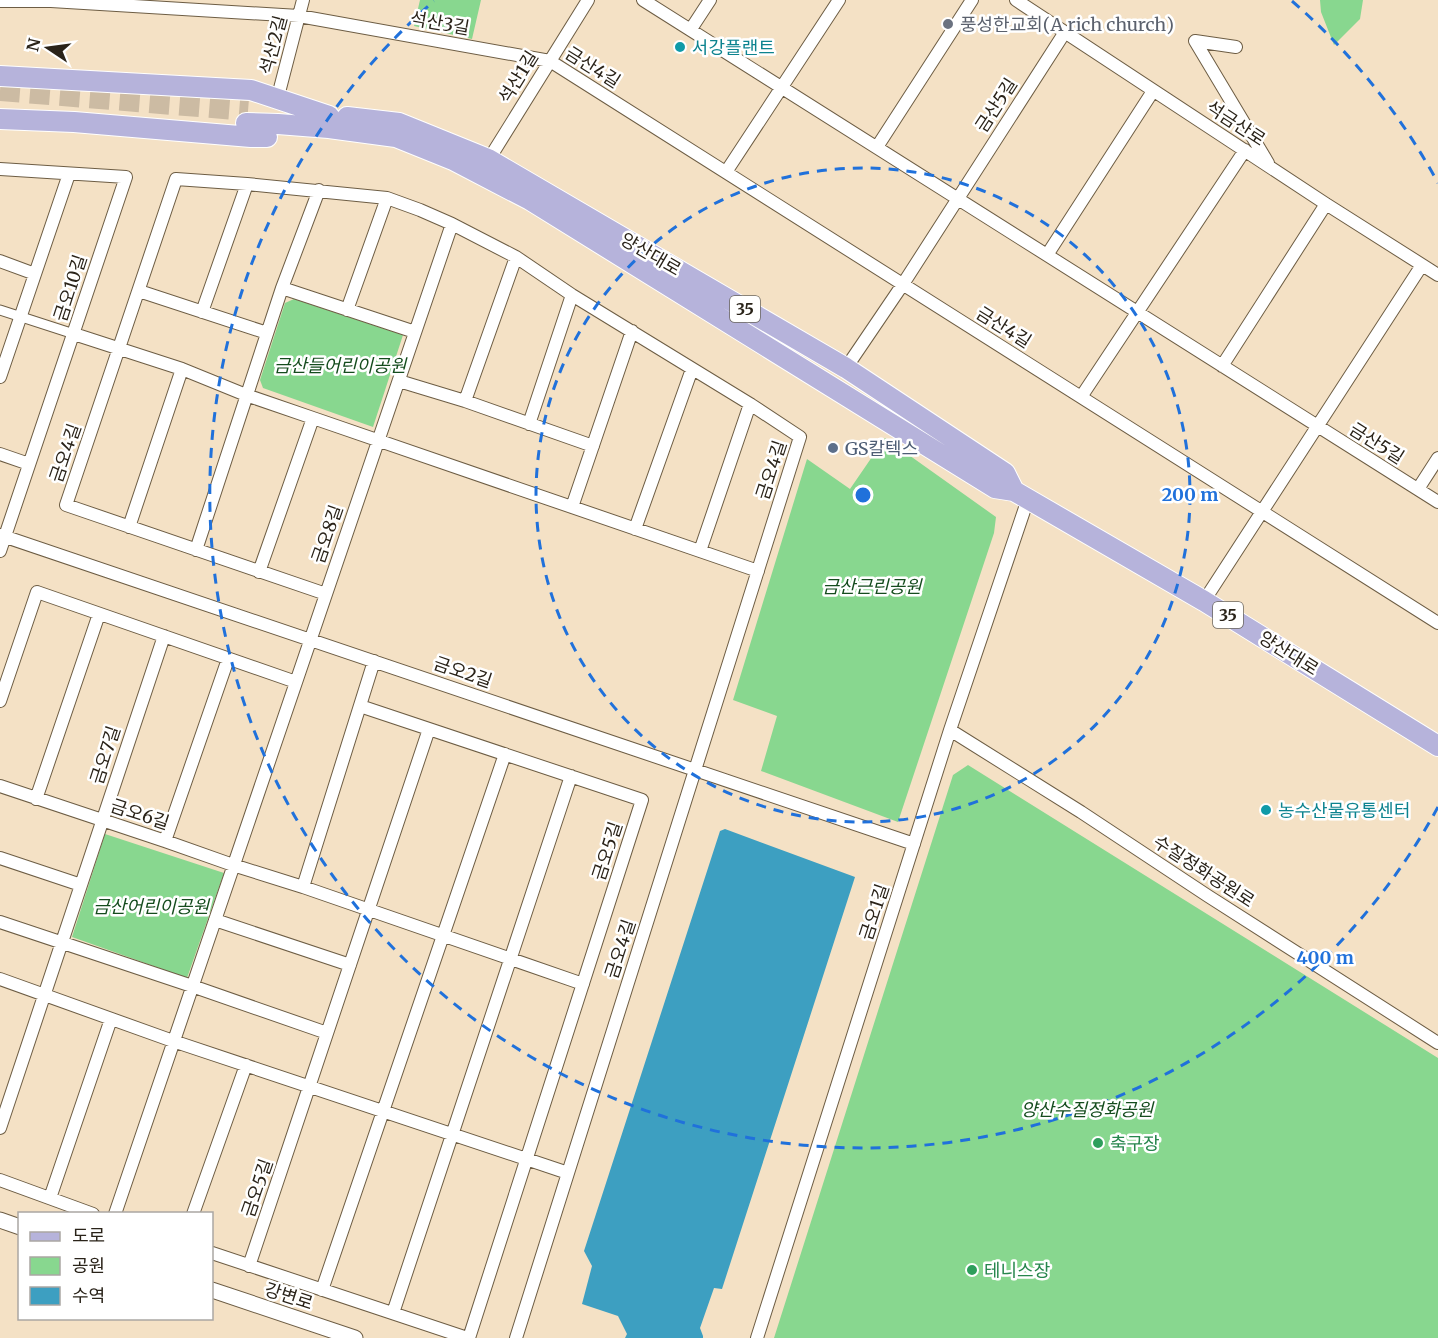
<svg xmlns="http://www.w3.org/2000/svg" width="1438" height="1338" font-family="Merriweather,'Noto Sans KR',serif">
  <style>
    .green { fill: #88d78f }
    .water { fill: #3d9fc1 }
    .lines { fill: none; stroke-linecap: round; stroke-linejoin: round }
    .primary-tunnel { stroke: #ccbba3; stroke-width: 20; stroke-dasharray: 20 10; stroke-linecap: butt }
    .pedestrian-casing { stroke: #6d5d44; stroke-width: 11 }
    .minor-casing { stroke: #6d5d44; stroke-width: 14 }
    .tertiary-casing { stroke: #6d5d44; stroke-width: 17 }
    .primary-casing { stroke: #fff; stroke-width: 22 }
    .pedestrian { stroke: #fff; stroke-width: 9 }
    .minor { stroke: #fff; stroke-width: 12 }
    .tertiary { stroke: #fff; stroke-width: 15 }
    .primary { stroke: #b6b3db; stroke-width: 20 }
    .ring { fill: none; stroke: #2071db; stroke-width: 3; stroke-dasharray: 10 8 }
    .worship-dot { fill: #6b7280; stroke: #fff; stroke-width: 2 }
    .culture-dot { fill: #0f9aa8; stroke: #fff; stroke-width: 2 }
    .service-dot { fill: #5c6f8a; stroke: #fff; stroke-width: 2 }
    .leisure-dot { fill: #2e9e5b; stroke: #fff; stroke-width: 2 }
    .labels { text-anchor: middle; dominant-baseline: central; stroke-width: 5; stroke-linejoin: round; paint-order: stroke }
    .shield { fill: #fff; stroke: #6a655e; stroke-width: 1.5 }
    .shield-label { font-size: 16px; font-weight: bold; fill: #2a2319 }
    .street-label { font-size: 18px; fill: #2a2319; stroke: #fff }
    .worship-label { font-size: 18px; fill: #5b616d; stroke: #fff; text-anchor: start }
    .culture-label { font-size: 18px; fill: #0d838f; stroke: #fff; text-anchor: start }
    .park-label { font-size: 18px; font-style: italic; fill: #144c1d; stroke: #fff }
    .service-label { font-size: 18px; fill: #4e5e75; stroke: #fff; text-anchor: start }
    .leisure-label { font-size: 18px; fill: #27864d; stroke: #fff; text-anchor: start }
    .centre { fill: #2071db; stroke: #fff; stroke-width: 3 }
    .ring-label { font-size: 18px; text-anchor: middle; font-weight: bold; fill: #2071db; stroke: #fff; stroke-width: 5; stroke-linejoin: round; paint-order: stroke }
  </style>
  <rect width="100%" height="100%" fill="#f4e1c5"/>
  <path class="green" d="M420 0H481L472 39 414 26Z
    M1320 0H1363L1360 19 1334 45 1321 12Z
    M294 299 403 335 373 427 263 388 260 380 285 303Z
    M885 438 996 517 994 533 898 822 761 771 777 716 733 700 807 459 850 489Z
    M968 765 1438 1058V1338H774L953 775Z
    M105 834 224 873 187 978 72 937Z"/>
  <path class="water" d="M725 829 855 877 722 1289 714 1288 700 1328 703 1336V1338H625L627 1334 618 1316 582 1304 592 1266 584 1251 720 831Z"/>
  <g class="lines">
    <path class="primary-tunnel" d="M0 91 248 111"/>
    <defs>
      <path id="pedestrian" d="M0 310 74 334"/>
      <path id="minor" d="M643 0 1438 502
        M1016 0 1326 204 1438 275
        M0 1H51L299 16 550 61 1438 623
        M691 29 710 0
        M1236 47 1195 41 1268 163
        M277 100 303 0
        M877 147 972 0
        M486 164 588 0
        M0 169 126 177 0 551
        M726 172 839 0
        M1047 255 1153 91
        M0 261 35 274
        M282 288 415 332
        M139 291 267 333
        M347 310 387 198
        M202 312 247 184
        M74 334 182 369 246 395 313 418 758 571
        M1222 366 1326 204
        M846 368 903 284 1065 32
        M0 377 69 174
        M399 381 465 401 593 446
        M1081 397 1245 150
        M465 401 516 257
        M529 424 572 295
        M0 454 29 464
        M1418 489 1438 458
        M572 507 632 331
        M129 527 182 369
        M635 529 692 369
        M0 535 914 844
        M196 550 282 288 319 190
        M700 551 750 404
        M259 572 313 418
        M326 594 66 505 176 179 247 184 387 198 420 210 452 224 516 257 572 295 750 404 800 437 516 1338
        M1204 601 1422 265
        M0 701 37 592 296 682
        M360 706 642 800 469 1338
        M950 730 1081 812 1208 896 1438 1043
        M0 786 165 841 233 865 303 887 583 984
        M36 799 99 614
        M165 841 228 659
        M0 858 81 885
        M303 887 374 661
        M215 920 350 965
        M0 922 192 986 327 1033
        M0 979 173 1041 568 1173
        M0 1128 164 636
        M0 1180 93 1214
        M50 1198 111 1019
        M115 1214 452 224
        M193 1214 246 1065
        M212 1253 467 1338
        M249 1266 429 729
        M322 1290 505 754
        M393 1313 571 776
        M757 1338 950 730 1028 499"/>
      <path id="tertiary" d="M0 1220 20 1227
        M212 1290 355 1338"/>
      <path id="primary" d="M0 76 251 90 329 116
        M347 117 399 123 488 159 846 368 1005 473 1014 491
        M0 119 74 122 251 137H267
        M246 123 278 124 329 128 396 137 453 160 530 200 995 488 1014 491 1204 601 1438 746"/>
    </defs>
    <use href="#pedestrian" class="pedestrian-casing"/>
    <use href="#minor" class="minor-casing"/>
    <use href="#tertiary" class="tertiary-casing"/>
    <use href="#primary" class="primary-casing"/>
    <use href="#pedestrian" class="pedestrian"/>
    <use href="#minor" class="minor"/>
    <use href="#tertiary" class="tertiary"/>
    <use href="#primary" class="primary"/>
  </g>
  <g class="ring">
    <circle cx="863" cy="495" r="327"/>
    <path d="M1438 807A654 654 0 1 1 434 1M1292 1A654 654 0 0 1 1438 183"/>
  </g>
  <circle class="worship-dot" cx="948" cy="24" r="6"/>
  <g class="culture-dot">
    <circle cx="680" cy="47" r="6"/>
    <circle cx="1266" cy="810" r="6"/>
  </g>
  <circle class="service-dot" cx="833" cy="448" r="6"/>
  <g class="leisure-dot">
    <circle cx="1098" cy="1143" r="6"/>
    <circle cx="972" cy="1270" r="6"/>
  </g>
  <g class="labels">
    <g class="shield">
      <rect x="730" y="296" width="30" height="26" rx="4.5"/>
      <rect x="1213" y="602" width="30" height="26" rx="4.5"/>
    </g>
    <g class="shield-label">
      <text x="745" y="309">35</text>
      <text x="1228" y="615">35</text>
    </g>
    <g class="street-label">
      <text transform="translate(440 23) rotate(10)">석산3길</text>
      <text transform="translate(273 45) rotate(-75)">석산2길</text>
      <text transform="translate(593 67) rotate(32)">금산4길</text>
      <text transform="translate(518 77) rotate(-58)">석산1길</text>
      <text transform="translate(996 105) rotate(-57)">금산5길</text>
      <text transform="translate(1236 123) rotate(33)">석금산로</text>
      <text transform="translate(651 254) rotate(30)">양산대로</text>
      <text transform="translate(70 288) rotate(-72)">금오10길</text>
      <text transform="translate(1004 327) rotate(32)">금산4길</text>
      <text transform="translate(1377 443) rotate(32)">금산5길</text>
      <text transform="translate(65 453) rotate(-71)">금오4길</text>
      <text transform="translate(771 470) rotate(-72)">금오4길</text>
      <text transform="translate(327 534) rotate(-71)">금오8길</text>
      <text transform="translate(1289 653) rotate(32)">양산대로</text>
      <text transform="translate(463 672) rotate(19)">금오2길</text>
      <text transform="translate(105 755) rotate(-72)">금오7길</text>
      <text transform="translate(140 814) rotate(18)">금오6길</text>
      <text transform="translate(607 851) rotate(-72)">금오5길</text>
      <text transform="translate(1204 871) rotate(33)">수질정화공원로</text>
      <text transform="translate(874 912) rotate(-72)">금오1길</text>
      <text transform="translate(620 949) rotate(-72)">금오4길</text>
      <text transform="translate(257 1188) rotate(-71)">금오5길</text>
      <text transform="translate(289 1296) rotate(18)">강변로</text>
    </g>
    <g class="worship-label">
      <text x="960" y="24">풍성한교회(A rich church)</text>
    </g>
    <g class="culture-label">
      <text x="692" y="47">서강플랜트</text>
      <text x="1278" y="810">농수산물유통센터</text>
    </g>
    <g class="park-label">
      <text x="340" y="365">금산들어린이공원</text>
      <text x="872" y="586">금산근린공원</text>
      <text x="151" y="906">금산어린이공원</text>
      <text x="1087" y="1109">양산수질정화공원</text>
    </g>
    <g class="service-label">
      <text x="845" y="448">GS칼텍스</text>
    </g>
    <g class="leisure-label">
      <text x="1110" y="1143">축구장</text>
      <text x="984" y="1270">테니스장</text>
    </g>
  </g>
  <circle cx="863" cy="495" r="9" class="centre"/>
  <g class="ring-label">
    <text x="1190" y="501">200 m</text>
    <text x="1325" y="964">400 m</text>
  </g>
  <rect x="18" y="1212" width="195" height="108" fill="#ffffff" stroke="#aaa7a3" stroke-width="1.5"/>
  <rect x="30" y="1232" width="30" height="9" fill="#b6b3db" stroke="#aaa7a3" stroke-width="1.5"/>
  <text x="72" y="1242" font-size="18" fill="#2a2319">도로</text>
  <rect x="30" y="1257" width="30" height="18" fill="#88d78f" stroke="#aaa7a3" stroke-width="1.5"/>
  <text x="72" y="1272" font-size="18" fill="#2a2319">공원</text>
  <rect x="30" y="1287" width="30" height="18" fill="#3d9fc1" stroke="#aaa7a3" stroke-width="1.5"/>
  <text x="72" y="1302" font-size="18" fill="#2a2319">수역</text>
  <g transform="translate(48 48) rotate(283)" stroke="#ffffff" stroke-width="4.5" paint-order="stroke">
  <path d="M0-4.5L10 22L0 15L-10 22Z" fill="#2a2319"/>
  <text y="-9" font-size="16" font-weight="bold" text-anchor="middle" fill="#2a2319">N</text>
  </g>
</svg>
